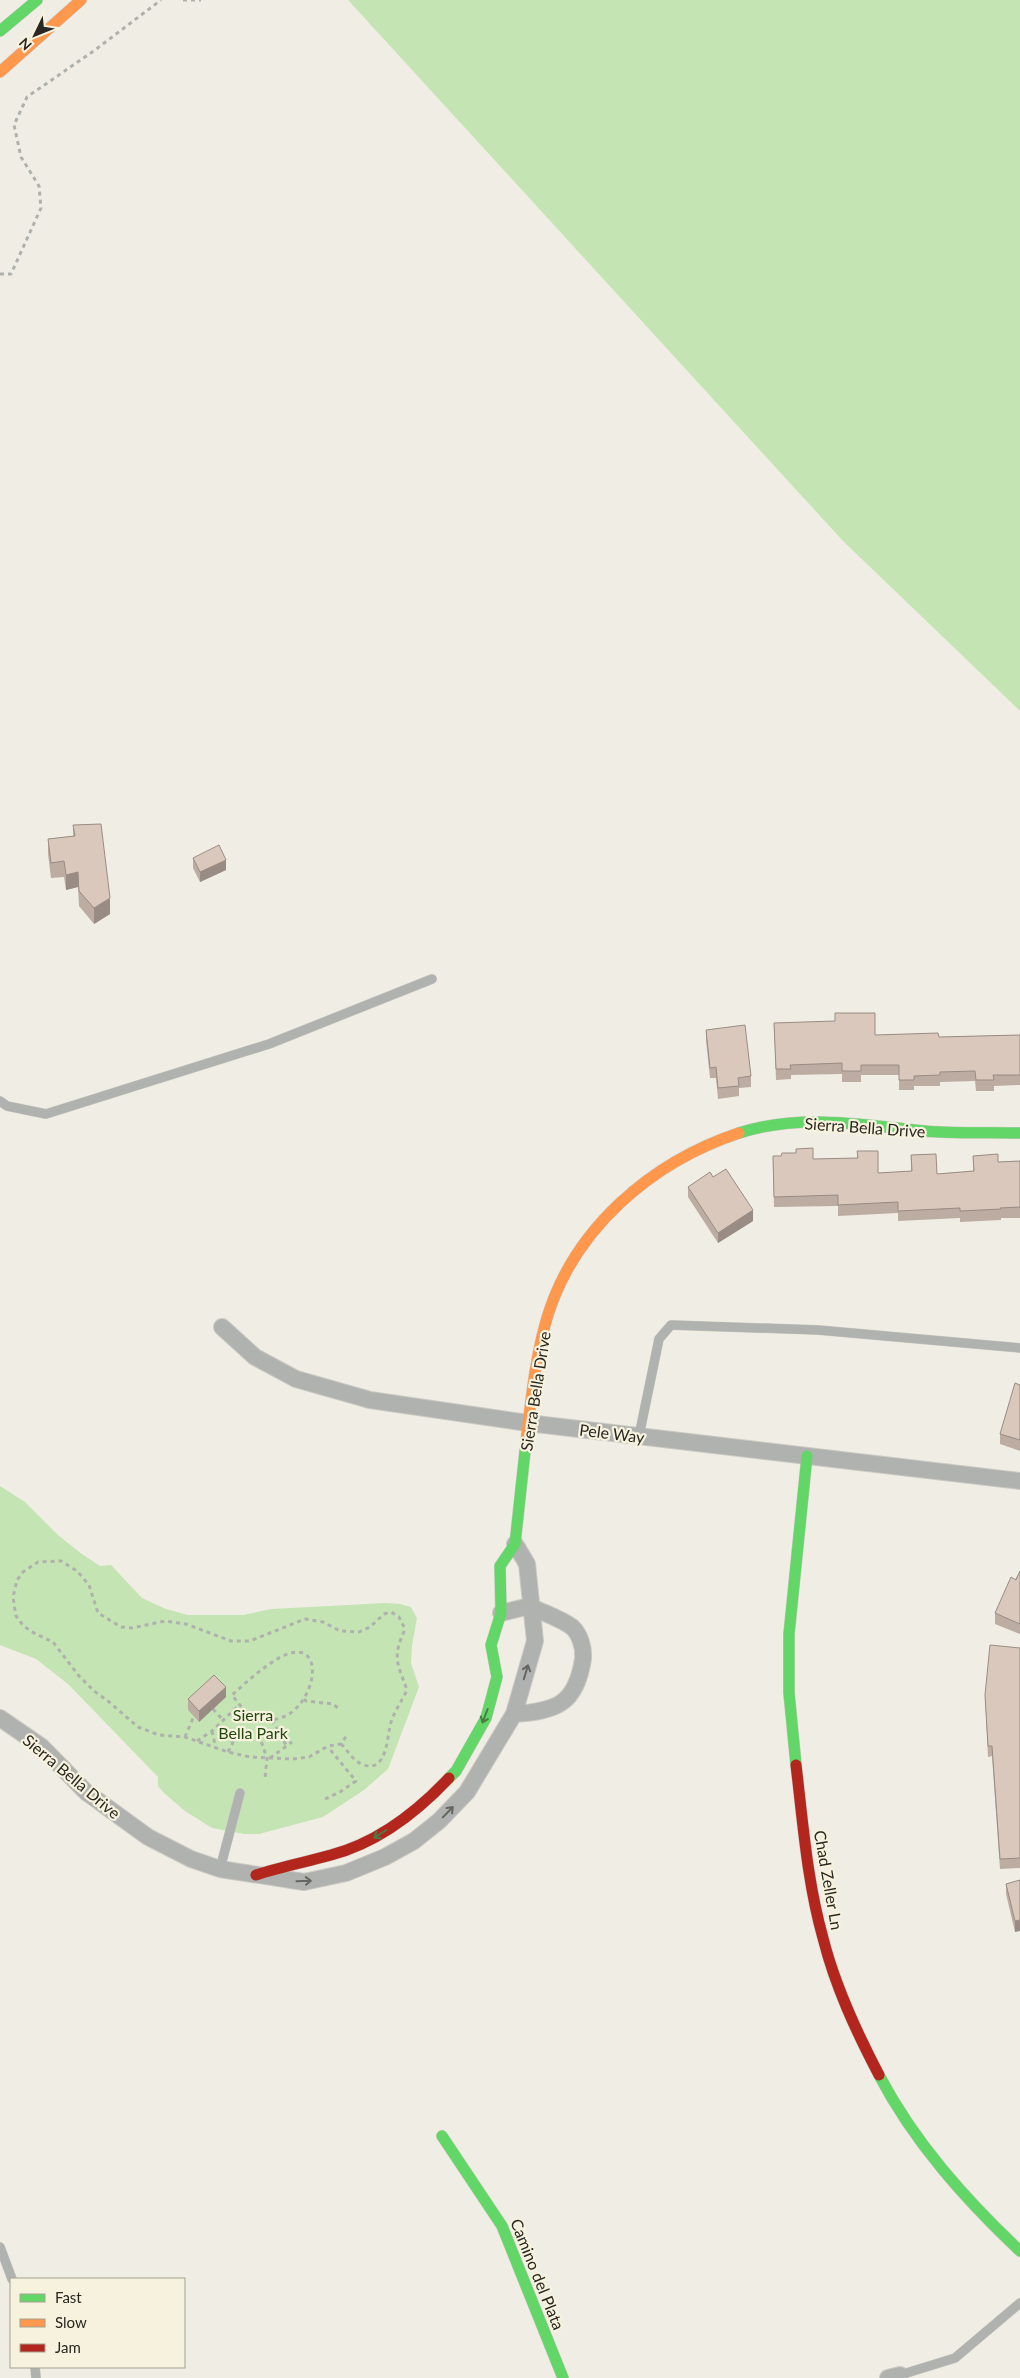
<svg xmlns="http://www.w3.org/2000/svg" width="1020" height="2378" font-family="Lato,sans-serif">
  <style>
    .green { fill: #c5e4b3 }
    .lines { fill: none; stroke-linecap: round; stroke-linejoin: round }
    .lane-casing { stroke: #cbc9c2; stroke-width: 10 }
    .street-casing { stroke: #cbc9c2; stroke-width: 18 }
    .fast-casing { stroke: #cbc9c2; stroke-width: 12 }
    .slow-casing { stroke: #cbc9c2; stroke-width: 12 }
    .jam-casing { stroke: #cbc9c2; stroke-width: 12 }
    .path { stroke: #afb1ad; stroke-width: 3; stroke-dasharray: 4 4; stroke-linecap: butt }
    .lane { stroke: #b0b2af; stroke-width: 9 }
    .street { stroke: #b0b2af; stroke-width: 16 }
    .fast { stroke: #63d668; stroke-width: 11 }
    .slow { stroke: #ff974d; stroke-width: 11 }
    .jam { stroke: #b3261e; stroke-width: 11 }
    .wall { fill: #bcaca2 }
    .shaded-wall { fill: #998c84 }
    .building { fill: #dbc8bc; stroke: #998c84 }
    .oneway { stroke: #666660 }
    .oneway2 { stroke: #467e44 }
    .labels { text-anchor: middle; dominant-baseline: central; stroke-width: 4.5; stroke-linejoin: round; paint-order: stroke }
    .street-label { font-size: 16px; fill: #292720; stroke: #f6f2de }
    .park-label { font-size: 16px; fill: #22480e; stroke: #f6f2de }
  </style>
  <rect width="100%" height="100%" fill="#f0eee4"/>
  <path class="green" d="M348 0H1020V711L843 541Z
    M0 1486 25 1502 59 1536 82 1554 100 1566 111 1565 142 1598 166 1609 188 1615H243L271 1609 385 1603 400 1604 411 1607 417 1618 412 1646 411 1663 419 1687 388 1769 364 1790 323 1817 259 1834H244L212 1828 185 1811 165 1794 158 1786V1777L68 1684 36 1659 0 1645Z"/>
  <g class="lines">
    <defs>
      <path id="lane" d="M0 1101 7 1106 46 1114 269 1044 432 979
        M639 1436 659 1339 671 1325 818 1330 1020 1348
        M220 1869 240 1793
        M0 2247 12 2279
        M35 2367 36 2378
        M900 2375 955 2358 1020 2303"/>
      <path id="street" d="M222 1327 255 1357 296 1379 370 1400 528 1423 1020 1481
        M501 1613 530 1606C543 1613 560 1618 572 1627 580 1634 584 1648 583 1659 576 1704 557 1711 514 1714
        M0 1718 42 1747 86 1792 148 1837 191 1859 220 1869 304 1882 346 1873 385 1857 414 1841 439 1821 467 1792 514 1714 535 1641 527 1564 515 1544
        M888 2378 900 2375"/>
      <path id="fast" d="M0 31 37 0
        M739 1133C801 1113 862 1125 925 1131 956 1134 988 1132 1020 1133
        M796 1765 789 1693V1634L807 1456
        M449 1778 456 1771 486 1718 497 1677 491 1645 501 1613 500 1566 515 1544 526 1442
        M879 2075C914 2142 965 2199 1020 2251
        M442 2136 502 2226 563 2378"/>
      <path id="slow" d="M0 72 81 0
        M526 1442C531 1401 535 1358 547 1318 574 1228 652 1162 739 1133"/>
      <path id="jam" d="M796 1765C803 1823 807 1881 823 1938 835 1986 856 2031 879 2075
        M256 1875C281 1867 306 1862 331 1855 377 1843 417 1812 449 1778"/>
    </defs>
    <use href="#lane" class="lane-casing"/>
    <use href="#street" class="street-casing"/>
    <use href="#fast" class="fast-casing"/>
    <use href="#slow" class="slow-casing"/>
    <use href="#jam" class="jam-casing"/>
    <path class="path" d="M183 0H201
      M0 274H11L41 208 39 186 21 157 14 125 27 97 95 50 161 0
      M304 1699 306 1701 333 1704 338 1708
      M213 1709 223 1720
      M272 1720 286 1745
      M260 1721 247 1714 232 1695C244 1684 273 1658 288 1654 326 1641 316 1704 283 1717 276 1720 268 1720 260 1721L258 1732 267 1758 265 1778
      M212 1731 216 1749
      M185 1737 194 1716
      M197 1741 212 1731 239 1705
      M341 1744C349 1751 352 1761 364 1765 388 1773 387 1734 391 1722 395 1710 402 1701 407 1690 397 1662 392 1658 405 1629L399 1617 391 1612 384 1614 370 1627 359 1632 340 1631 323 1622 305 1619 250 1641H231L186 1624 165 1621 132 1628 121 1627 98 1613 89 1585 77 1571 61 1561 38 1562 23 1572 17 1580 13 1597 16 1616 22 1624 30 1631 53 1642 79 1676 94 1691 108 1701 138 1727 159 1735 185 1737 228 1752 250 1757 292 1759 309 1757 328 1746 341 1744 347 1735
      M228 1752 247 1714
      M270 1758 292 1742
      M325 1799 340 1792 356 1781 328 1747"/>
    <use href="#lane" class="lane"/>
    <use href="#street" class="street"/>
    <use href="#fast" class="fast"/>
    <use href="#slow" class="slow"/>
    <use href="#jam" class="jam"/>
  </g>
  <path class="wall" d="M73 825 110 914 94 924 79 906 78 887 66 890 64 877 51 878 48 854V839L73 836Z
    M193 858 226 870 200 882 193 868Z
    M774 1023 875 1035 939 1037 1020 1035V1085L994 1086V1091H976L975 1081 940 1082V1086H914V1090H899V1075H861V1082H842V1074L791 1075V1079L776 1080Z
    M706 1030 751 1076V1087L739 1088V1096L718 1099 716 1078H710L706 1040Z
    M857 1151 878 1173 911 1171V1155L937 1174 973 1171V1156L998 1162 1020 1161V1218H1001V1220L960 1222V1218L898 1221V1213L838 1216V1206L774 1207 773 1156H781L813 1159 857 1158Z
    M713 1177 753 1221 718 1243 688 1197V1187Z
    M1020 1385V1451L1000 1444V1434Z
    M1020 1571V1634L995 1624V1613Z
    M1020 1648V1868L1000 1869 992 1756 988 1757 985 1695Z
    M226 1697 199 1722 188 1710V1699Z
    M1020 1880 1015 1932 1006 1894V1884Z"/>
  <path class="shaded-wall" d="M226 860V870L200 882V872Z
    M78 872V887L66 890V875Z
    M110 898V914L94 924V908Z
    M753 1210V1221L718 1243V1233Z
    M226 1687V1697L199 1722V1711Z
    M1020 1920V1931L1015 1932V1921Z"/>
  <path class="building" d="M101 824 110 898 94 908 79 891 78 872 66 875 64 861 51 863 48 839 75 836 73 825Z
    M219 845 226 860 200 872 193 858Z
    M835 1013H875V1035L938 1033 939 1037 1020 1035V1075H993L994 1080H976L975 1071 940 1072V1075L914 1076V1080H899V1065H861V1071H842V1063L790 1065 791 1069H776L774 1023 835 1021Z
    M745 1025 751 1076 738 1078 739 1086 718 1088 716 1067 710 1068 706 1030Z
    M813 1148V1159L858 1158 857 1151H878V1173L912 1171 911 1155 936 1154 937 1174 974 1171 973 1156 998 1154V1162L1020 1161V1207L1000 1208 1001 1209 960 1211V1208L898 1211V1202L838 1205V1195L774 1197 773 1156H781L782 1153H796V1149Z
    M726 1169 753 1210 718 1233 688 1187 710 1172 713 1177Z
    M1015 1383 1020 1385V1440L1000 1434Z
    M1020 1571V1624L995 1613 1011 1577 1016 1580Z
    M990 1645 1020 1648V1858L1000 1859 992 1746H988L985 1695Z
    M214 1675 226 1687 199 1711 188 1699Z
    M1020 1880V1920L1015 1921 1006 1884Z"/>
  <defs><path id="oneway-shaft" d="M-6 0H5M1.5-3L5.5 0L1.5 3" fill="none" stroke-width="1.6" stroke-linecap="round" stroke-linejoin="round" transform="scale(1.25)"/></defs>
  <g class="oneway">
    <use href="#oneway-shaft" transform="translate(526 1672) rotate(-73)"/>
    <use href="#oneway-shaft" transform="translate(448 1812) rotate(-46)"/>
    <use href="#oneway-shaft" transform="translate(304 1881) rotate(-2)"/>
  </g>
  <g class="oneway2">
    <use href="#oneway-shaft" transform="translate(485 1716) rotate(111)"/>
    <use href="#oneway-shaft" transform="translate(380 1834) rotate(148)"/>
  </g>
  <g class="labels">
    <g class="street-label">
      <text transform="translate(865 1127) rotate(4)">Sierra Bella Drive</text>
      <text transform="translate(535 1391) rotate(-81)">Sierra Bella Drive</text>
      <text transform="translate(612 1433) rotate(7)">Pele Way</text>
      <text transform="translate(72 1776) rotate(40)">Sierra Bella Drive</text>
      <text transform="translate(829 1880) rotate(80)">Chad Zeller Ln</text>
      <text transform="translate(538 2274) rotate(68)">Camino del Plata</text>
    </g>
    <g class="park-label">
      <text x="253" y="1714">Sierra<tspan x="253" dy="18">Bella Park</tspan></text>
    </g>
  </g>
  <rect x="10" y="2278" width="175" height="90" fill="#f6f2de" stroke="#a4a192"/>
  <rect x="20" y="2294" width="25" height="8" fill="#63d668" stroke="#a4a192"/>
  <text x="55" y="2303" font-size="15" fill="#292720">Fast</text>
  <rect x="20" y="2319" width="25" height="8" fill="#ff974d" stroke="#a4a192"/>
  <text x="55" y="2328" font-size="15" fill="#292720">Slow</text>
  <rect x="20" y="2344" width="25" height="8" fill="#b3261e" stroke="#a4a192"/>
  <text x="55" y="2353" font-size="15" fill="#292720">Jam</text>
  <g transform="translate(35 35) rotate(227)" stroke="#f6f2de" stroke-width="4" paint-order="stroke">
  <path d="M0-4L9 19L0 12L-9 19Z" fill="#292720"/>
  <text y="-8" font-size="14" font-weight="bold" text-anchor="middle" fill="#292720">N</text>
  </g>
</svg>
